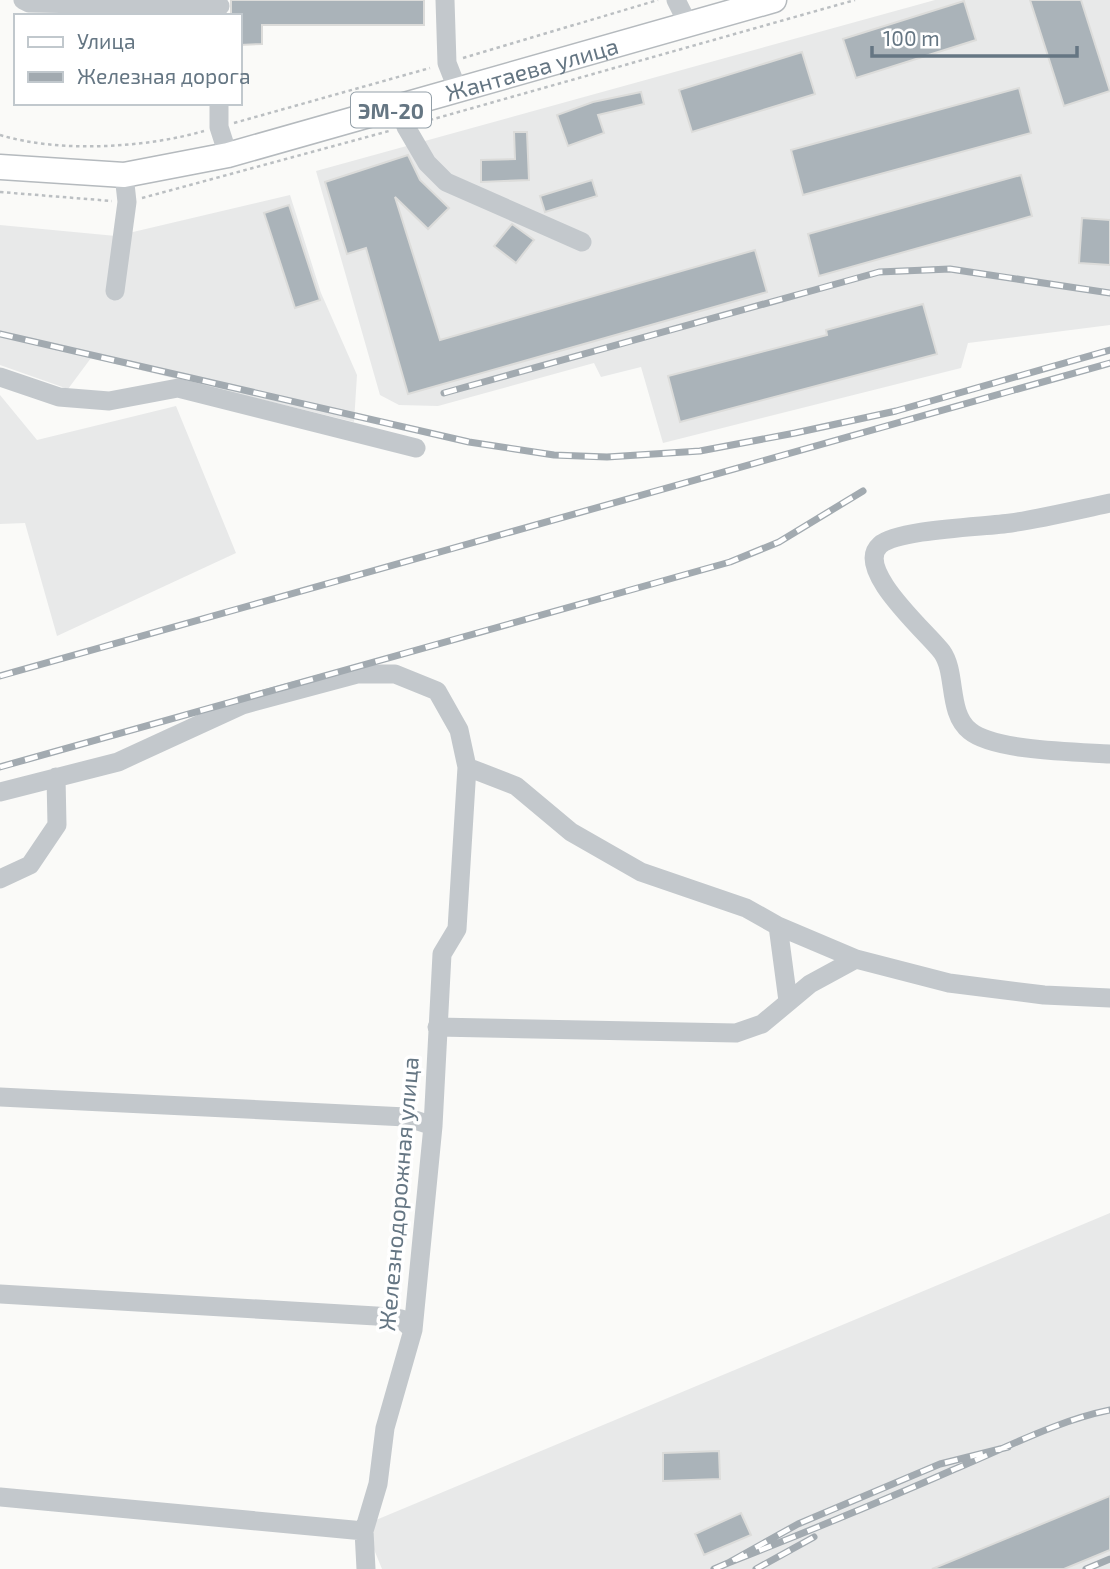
<svg xmlns="http://www.w3.org/2000/svg" width="1110" height="1569" font-family="'Exo 2',sans-serif">
  <style>
    .built { fill: #e8e9e9 }
    .building { fill: #aab3b9; stroke: #dcdcda; stroke-width: 2 }
    .lines { fill: none; stroke-linecap: round; stroke-linejoin: round }
    .major-casing { stroke: #b5babe; stroke-width: 27 }
    .path { stroke: #bbbfc2; stroke-width: 2.5; stroke-dasharray: 3.5 3.5; stroke-linecap: butt }
    .minor { stroke: #c3c8cc; stroke-width: 19 }
    .major { stroke: #fff; stroke-width: 24 }
    .rail-casing { stroke: #a2aab0; stroke-width: 7 }
    .rail { stroke: #fff; stroke-width: 4.5; stroke-dasharray: 13; stroke-linecap: butt }
    .labels { text-anchor: middle; dominant-baseline: central; stroke-width: 7; stroke-linejoin: round; paint-order: stroke }
    .shield { fill: #fff; stroke: #939fa8; stroke-width: 2 }
    .shield-label { font-size: 21px; font-weight: bold; fill: #657683 }
    .street-label { font-size: 23px; fill: #657683; stroke: #fff }
  </style>
  <rect width="100%" height="100%" fill="#fafaf8"/>
  <path class="built" d="M935 0H1110V325L968 343 961 368 663 443 641 367 601 377 594 363 438 406 399 405 380 395 316 171Z
    M290 195 321 293 357 375 354 422 91 358 68 389 0 365V225L116 236Z
    M0 395 37 440 176 406 236 553 57 636 25 523 0 524Z
    M1110 1213V1569H382L364 1525Z"/>
  <path class="building" d="M231 0H424V25H262V44L240 45V16H231Z
    M1030 0H1081L1110 91 1064 106Z
    M964 1 976 40 856 78 843 39Z
    M802 52 815 94 692 132 679 90Z
    M1019 88 1031 133 803 195 791 150Z
    M641 92 644 104 598 115 604 133 568 146 557 115 593 102Z
    M514 132H527L529 180 481 182V160L515 159Z
    M408 155 420 180 449 208 428 229 395 197 440 340 755 250 767 292 408 394 366 248 347 254 325 182Z
    M1021 175 1032 216 819 276 808 234Z
    M592 180 597 196 545 212 540 196Z
    M289 205 320 300 295 308 264 213Z
    M1082 218 1110 220V265L1079 263Z
    M512 224 534 240 516 263 494 246Z
    M923 304 937 354 680 422 668 376 827 335 826 330Z
    M719 1451 720 1479 663 1481V1453Z
    M1110 1496V1550L1064 1569H932Z
    M741 1513 751 1535 704 1555 695 1534Z"/>
  <g class="lines">
    <defs>
      <g id="major">
        <path id="s1" d="M0 167 124 175 228 155 774 0"/>
      </g>
    </defs>
    <use href="#major" class="major-casing"/>
    <path class="path" d="M463 58 658 0
      M423 122 855 0
      M234 123 430 68
      M0 135C59 153 145 148 204 131
      M0 192 112 201
      M142 198 389 131"/>
    <path class="minor" d="M23 0 29 3 220 6
      M445 0 447 63 458 91
      M676 0 688 24
      M219 103V127L228 155
      M401 107 406 127 427 163 446 182 582 242
      M115 291 127 202 124 175
      M0 377 59 397 109 401 178 388 416 448
      M1110 503C1077 510 1044 518 1011 523 984 527 898 529 880 545 853 569 928 633 942 652 957 673 947 713 970 731 994 751 1077 752 1110 754
      M467 767 516 786 571 832 641 872 746 908 778 926 856 959 949 983 1044 995 1110 998
      M0 792 118 762 242 705 357 674H395L437 691 459 730 467 767 457 929 442 954 433 1126 413 1330 385 1428 378 1484 364 1531 366 1569
      M0 879 30 865 57 825 56 777
      M778 926 788 1001
      M437 1027 736 1033 762 1024 810 984 856 959
      M0 1097 406 1117 433 1126
      M0 1294 376 1316 401 1319 413 1330
      M0 1497 364 1531"/>
    <use href="#major" class="major"/>
    <defs>
      <path id="rail" d="M0 334 469 442 554 455 607 457 700 451 795 433 896 411 1110 350
        M444 393 879 272 950 269 1110 293
        M0 676 1110 363
        M0 767 730 562 779 542 863 491
        M1008 1447 940 1464 798 1524 728 1563C804 1533 880 1502 955 1469 1006 1448 1056 1421 1110 1410
        M714 1569 728 1563
        M756 1569 814 1537
        M1086 1569 1110 1559"/>
    </defs>
    <use href="#rail" class="rail-casing"/>
    <use href="#rail" class="rail"/>
  </g>
  <g class="labels">
    <rect class="shield" x="351" y="92.5" width="80" height="35" rx="5"/>
    <g class="shield-label">
      <text x="391" y="110">ЭМ-20</text>
    </g>
    <g class="street-label">
      <text stroke="none"><textPath href="#s1" startOffset="546">Жантаева улица</textPath></text>
      <text transform="translate(398 1194) rotate(-85)">Железнодорожная улица</text>
    </g>
  </g>
  <rect x="14" y="14" width="228" height="91" fill="#ffffff" stroke="#c1c8cd" stroke-width="2"/>
  <rect x="28" y="37" width="35" height="10" fill="#ffffff" stroke="#c1c8cd" stroke-width="2"/>
  <text x="77" y="49" font-size="21" fill="#657683">Улица</text>
  <rect x="28" y="72" width="35" height="10" fill="#a2aab0" stroke="#c1c8cd" stroke-width="2"/>
  <text x="77" y="84" font-size="21" fill="#657683">Железная дорога</text>
  <path d="M872 46v10h205v-10" fill="none" stroke="#657683" stroke-width="3.5"/>
  <text x="883" y="46" font-size="21" fill="#657683" stroke="#ffffff" stroke-width="5" paint-order="stroke">100 m</text>
</svg>
